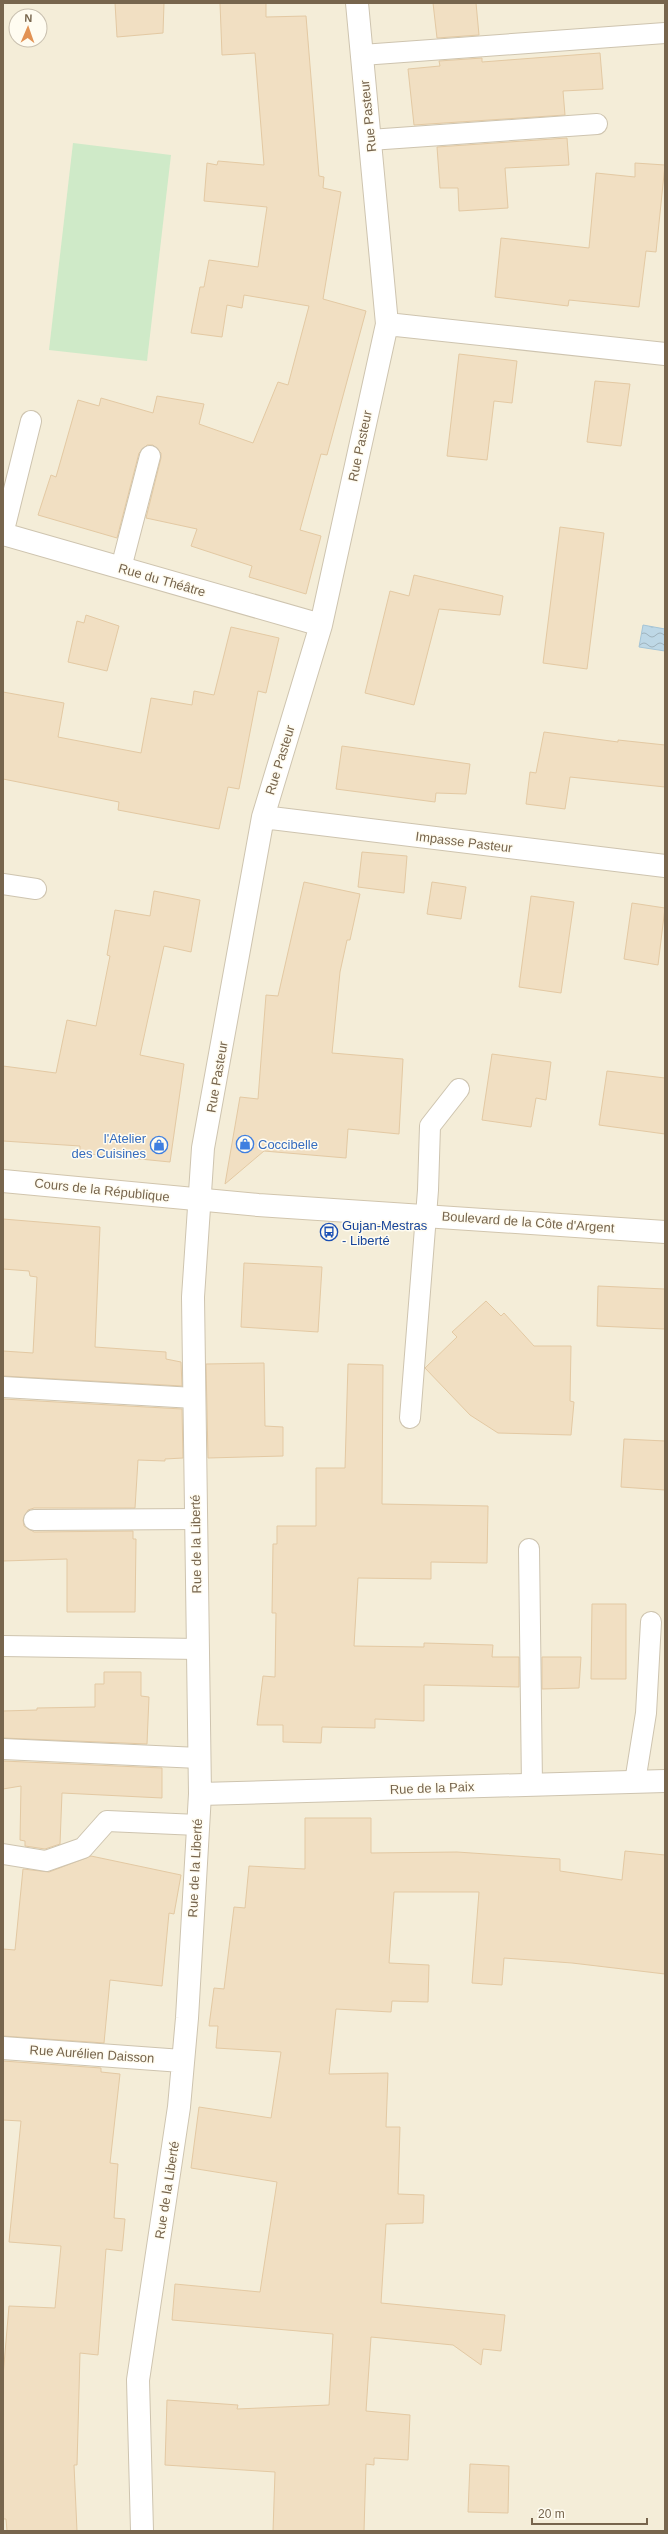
<svg xmlns="http://www.w3.org/2000/svg" width="668" height="2534" font-family="Helvetica,sans-serif">
  <style>
    .residential { fill: #f4edd8; fill-rule: evenodd }
    .pitch { fill: #cfeac8 }
    .water { fill: url(#water-waves); stroke: #a5c5d7 }
    .building { fill: #f1dfc2; stroke: #e3c9a3 }
    .lines { fill: none; stroke-linecap: round; stroke-linejoin: round }
    .lane-casing { stroke: #cec4af; stroke-width: 22 }
    .street-casing { stroke: #cec4af; stroke-width: 24 }
    .secondary-casing { stroke: #d1c5ad; stroke-width: 24 }
    .lane { stroke: #fff; stroke-width: 20 }
    .street { stroke: #fff; stroke-width: 22 }
    .secondary { stroke: #fff; stroke-width: 22 }
    .labels { text-anchor: middle; dominant-baseline: central; stroke-width: 3; stroke-linejoin: round; paint-order: stroke }
    .street-label { font-size: 13px; fill: #77654d; stroke: #fffcf1 }
    .shop-label { font-size: 13px; fill: #366cbe; stroke: #fffcf1; text-anchor: end }
    .transit-label { font-size: 13px; fill: #164399; stroke: #fffcf1; text-anchor: start }
  </style>
  <defs>
    <pattern id="water-waves" width="16" height="10" patternUnits="userSpaceOnUse"><rect width="16" height="10" fill="#bed8e6"/><path d="M0 5q4-4 8 0t8 0" fill="none" stroke="#9fb3bd"/></pattern>
  </defs>
  <rect width="100%" height="100%" fill="#fcf9ea"/>
  <path class="residential" d="M3 3H665V2531H3ZM16 16H40V40H16Z"/>
  <path class="pitch" d="M73 143 171 155 147 361 49 350Z"/>
  <path class="water" d="M643 625 665 629V651L639 647Z"/>
  <path class="building" d="M115 3H164L163 33 117 37Z
    M220 3H266V17L306 16 319 176 324 177 323 188 341 192 323 299 366 311 327 455 321 454 300 530 321 536 306 594 249 577 252 566 191 546 197 529 146 518 161 458V453L153 445H147L139 453 117 538 38 515 51 475 56 477 78 400 99 406 101 398 153 413 157 396 204 404 199 424 253 443 278 382 288 385 309 306 244 295 242 308 227 305 222 337 191 333 200 287H204L209 260 258 267 267 207 204 201 207 163 217 165 218 161 264 165 255 53 222 55Z
    M433 3H476L479 35 437 38Z
    M600 53 603 89 563 91 565 115 414 125 408 69 440 66 439 61 482 58V62Z
    M567 138 569 165 505 168 508 208 459 211 458 188H440L437 147Z
    M635 163 665 165 656 252 646 251 639 307 569 300 568 306 495 297 501 238 589 248 596 173 635 177Z
    M459 354 517 361 512 403 494 401 487 460 447 456Z
    M595 381 630 384 621 446 587 442Z
    M560 527 604 533 587 669 543 663Z
    M414 575 503 596 500 615 439 609 414 705 365 693 390 591 409 596Z
    M86 615 119 626 107 671 68 662 77 621 84 623Z
    M231 627 279 638 266 693 258 691 239 789 228 787 219 829 118 810 119 802 3 779V692L64 703 58 737 141 753 151 698 192 705 194 691 214 695Z
    M544 732 618 742V740L665 745V787L570 777 565 809 526 804 530 772 536 773Z
    M342 746 470 764 466 794 436 793 435 802 336 789Z
    M362 852 407 856 404 893 358 887Z
    M304 882 360 894 350 940H347L340 972 332 1053 403 1059 399 1134 348 1129 346 1158 264 1151 225 1184 240 1097 258 1099 266 995 278 996Z
    M432 882 466 887 461 919 427 914Z
    M154 891 200 900 191 952 164 946 140 1055 184 1064 170 1162 80 1153V1146L3 1141V1066L56 1073 67 1020 96 1026 110 956 107 955 115 910 150 916Z
    M531 896 574 902 561 993 519 987Z
    M632 903 665 908 658 965 624 959Z
    M492 1054 551 1062 546 1100 536 1098 531 1127 482 1120Z
    M607 1071 665 1078V1134L599 1125Z
    M3 1219 100 1227 95 1347 166 1352V1359L181 1362 182 1386 3 1376V1351L33 1353 37 1277 30 1276 29 1271 3 1269Z
    M244 1263 322 1267 318 1332 241 1327Z
    M598 1286 665 1289V1329L597 1326Z
    M486 1301 501 1316 504 1313 534 1346H571L570 1401 574 1402 571 1435 498 1433 470 1415 425 1368 457 1337 452 1332Z
    M264 1363 265 1426 283 1427V1456L208 1458 206 1364Z
    M348 1364 383 1365 382 1504 488 1506 487 1563 431 1562V1579L358 1578 354 1646 424 1647V1643L493 1645 492 1657H519V1687L424 1685V1721L375 1719V1728L322 1727 321 1743 283 1742V1725H257L263 1676 275 1677 276 1613H272L273 1544H277V1526H316V1468H345Z
    M3 1399 182 1409 183 1458 165 1459V1461L138 1460 135 1508H34L28 1510 23 1520 24 1526 34 1532 133 1531V1539H136L135 1612H67V1559L3 1561Z
    M624 1439 665 1441V1490L621 1487Z
    M592 1604H626V1679H591Z
    M542 1657H581L579 1688 542 1689Z
    M104 1672H141V1696L149 1697 147 1744 3 1738V1711L37 1710V1708L95 1707V1684H104Z
    M3 1761 162 1768V1798L62 1793 60 1844 45 1849 25 1846V1841L20 1840 21 1786 3 1789Z
    M305 1818H371V1853L457 1852 560 1859V1871L622 1880 625 1851 665 1855V1974L572 1963 504 1958 502 1985 472 1983 479 1892H394L389 1963 429 1965 428 2002 392 2001 391 2012 336 2009 329 2074 388 2073 386 2127H400L398 2194 424 2195 423 2223 386 2224 381 2303 505 2315 501 2351 483 2349 481 2365 453 2345 371 2337 366 2411 410 2415 408 2460 374 2458V2465L366 2464 364 2531H273L275 2472 165 2465 167 2400 238 2405 237 2409 329 2405 333 2334 172 2320 175 2284 260 2292 277 2182 191 2168 199 2107 271 2118 281 2052 216 2048 218 2026H209L214 1988 224 1989 234 1907 245 1908 249 1866 305 1869Z
    M91 1856 181 1875 174 1914 169 1913 162 1986 110 1980 104 2043 3 2036V1949L15 1950 23 1869 49 1872Z
    M3 2061 101 2068V2072L120 2074 110 2163 118 2164 114 2218 125 2219 122 2251 106 2249 98 2355 80 2353 77 2465H74L77 2531H7L6 2519H3V2376L9 2306 55 2308 61 2246 9 2242 21 2121 3 2120Z
    M470 2464 509 2466 508 2513 468 2512Z"/>
  <g class="lines">
    <defs>
      <path id="lane" d="M362 55 665 33
        M370 140 597 124
        M3 534 31 421
        M121 568 150 456
        M3 884 36 889
        M3 1387 194 1398
        M410 1418 428 1190 430 1126 459 1089
        M34 1520 196 1519
        M529 1549 532 1785
        M3 1646 198 1649
        M3 1749 199 1758
        M635 1782 646 1713 651 1622
        M3 1854 46 1861 83 1848 107 1821 198 1825"/>
      <path id="street" d="M387 324 665 354
        M3 534 321 625
        M263 817 665 866
        M200 1794 665 1781
        M3 2048 182 2061
        M142 2531 138 2380 179 2107 187 2018 200 1794 193 1297 203 1148 263 817 321 625 387 324 357 3"/>
      <path id="secondary" d="M3 1181 258 1205 665 1232"/>
    </defs>
    <use href="#lane" class="lane-casing"/>
    <use href="#street" class="street-casing"/>
    <use href="#secondary" class="secondary-casing"/>
    <use href="#lane" class="lane"/>
    <use href="#street" class="street"/>
    <use href="#secondary" class="secondary"/>
  </g>
  <defs>
    <symbol id="shop-ring" viewBox="-11 -11 22 22"><circle r="9.5" fill="#fffcf1" stroke="#3f7fe0" stroke-width="1.5"/><path d="M-5-2.5h2.3a2.7 3.5 0 0 1 5.4 0H5L5.5 6h-11ZM-1.5-2.5h3a1.5 2.3 0 0 0-3 0Z" fill="#3f7fe0"/></symbol>
    <symbol id="bus-ring" viewBox="-11 -11 22 22"><circle r="9.5" fill="#fffcf1" stroke="#1a4fb4" stroke-width="1.5"/><path d="M-5-6H5V4H4V6H2V4H-2V6H-4V4H-5ZM-3.5-4V0h7V-4ZM-3.5 1.2v1.5H-2V1.2ZM2 1.2v1.5H3.5V1.2Z" fill="#1a4fb4"/></symbol>
  </defs>
  <g fill-rule="evenodd">
    <use href="#shop-ring" x="235" y="1134" width="20" height="20"/>
    <use href="#shop-ring" x="149" y="1135" width="20" height="20"/>
    <use href="#bus-ring" x="319" y="1222" width="20" height="20"/>
  </g>
  <g class="labels">
    <g class="street-label">
      <text transform="translate(368 116) rotate(-96)">Rue Pasteur</text>
      <text transform="translate(360 446) rotate(-78)">Rue Pasteur</text>
      <text transform="translate(162 580) rotate(16)">Rue du Théâtre</text>
      <text transform="translate(280 760) rotate(-73)">Rue Pasteur</text>
      <text transform="translate(464 842) rotate(7)">Impasse Pasteur</text>
      <text transform="translate(217 1077) rotate(-80)">Rue Pasteur</text>
      <text transform="translate(102 1190) rotate(6)">Cours de la République</text>
      <text transform="translate(528 1222) rotate(4)">Boulevard de la Côte d'Argent</text>
      <text transform="translate(196 1544) rotate(-91)">Rue de la Liberté</text>
      <text transform="translate(432 1788) rotate(-2)">Rue de la Paix</text>
      <text transform="translate(195 1868) rotate(-87)">Rue de la Liberté</text>
      <text transform="translate(92 2054) rotate(4)">Rue Aurélien Daisson</text>
      <text transform="translate(167 2190) rotate(-81)">Rue de la Liberté</text>
    </g>
    <g class="shop-label">
      <text x="146" y="1138">l'Atelier<tspan x="146" dy="15">des Cuisines</tspan></text>
      <text x="258" y="1144" text-anchor="start">Coccibelle</text>
    </g>
    <g class="transit-label">
      <text x="342" y="1225">Gujan-Mestras<tspan x="342" dy="15">- Liberté</tspan></text>
    </g>
  </g>
  <rect width="668" height="2534" fill="none" stroke="#77654d" stroke-width="8"/>
  <g transform="translate(28 28) rotate(2)"><circle r="19" fill="#fffcf1" stroke="#c9c0af"/>
  <path d="M0-3L7 15L0 10L-7 15Z" fill="#e29253"/>
  <text y="-6" font-size="11" font-weight="bold" text-anchor="middle" fill="#77654d">N</text>
  </g>
  <path d="M532 2518v6h115v-6" fill="none" stroke="#77654d" stroke-width="2"/>
  <text x="538" y="2518" font-size="12" fill="#77654d" stroke="#fffcf1" stroke-width="3" paint-order="stroke">20 m</text>
</svg>
